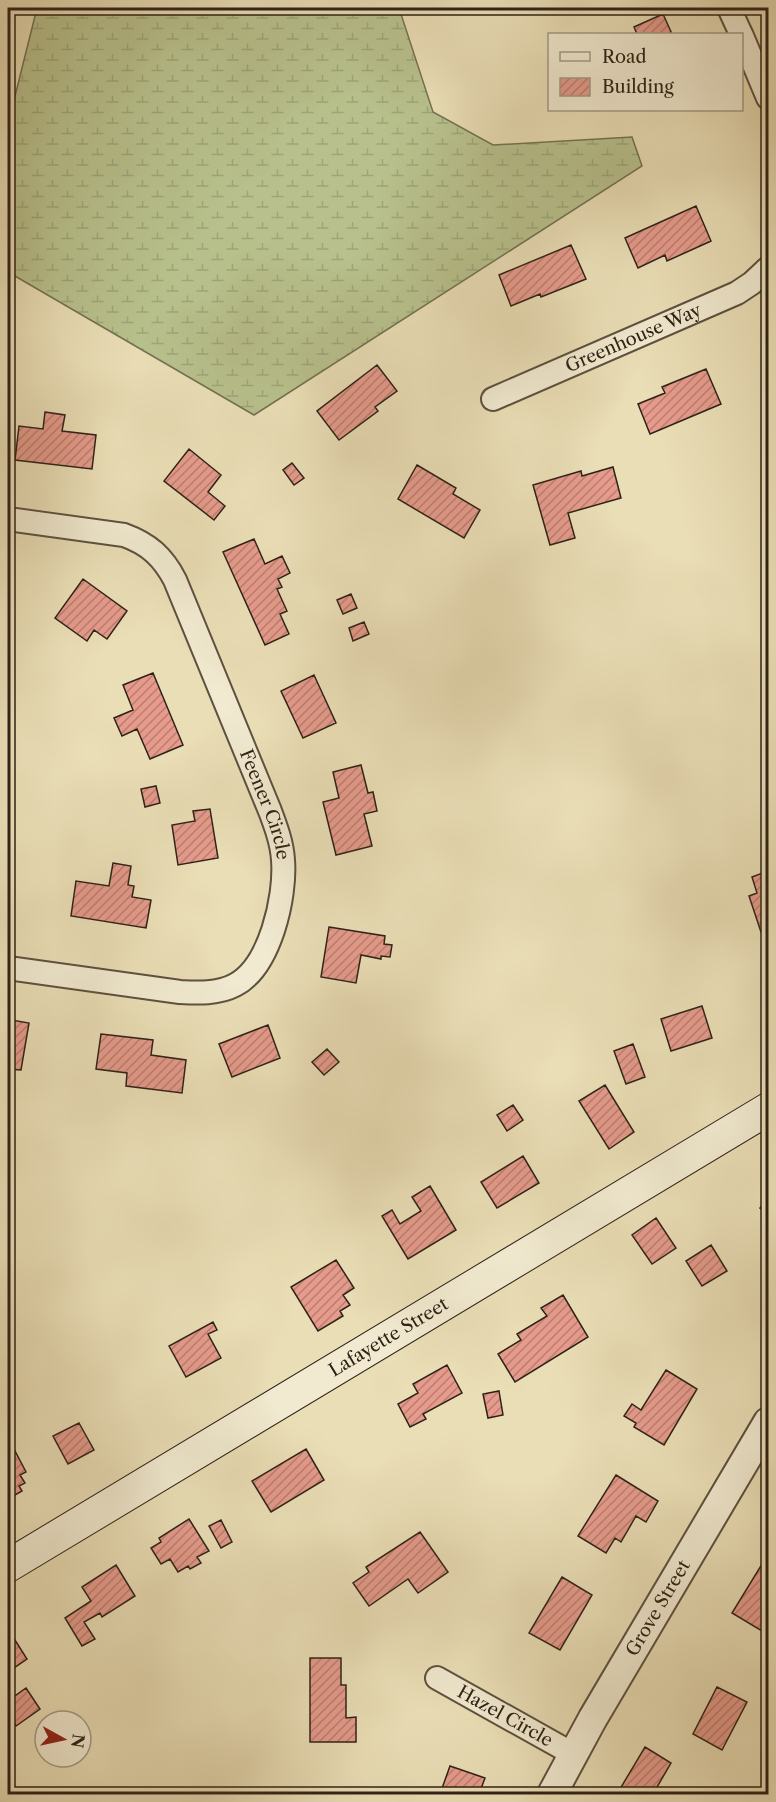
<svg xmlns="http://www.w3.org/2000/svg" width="776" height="1802" font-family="'Libre Caslon Text',serif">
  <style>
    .wetland { fill: url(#wetland-marsh); stroke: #737252; stroke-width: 1.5 }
    .building { fill: url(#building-hatch); stroke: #2e2217; stroke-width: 1.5 }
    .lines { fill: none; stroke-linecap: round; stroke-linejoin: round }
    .minor-casing { stroke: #5d513f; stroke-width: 26 }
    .tertiary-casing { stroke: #5d513f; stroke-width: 32 }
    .secondary-casing { stroke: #2e2217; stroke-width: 34 }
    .minor { stroke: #f1ead0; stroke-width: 22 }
    .tertiary { stroke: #f1ead0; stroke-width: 28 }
    .secondary { stroke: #f1ead0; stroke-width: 32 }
    .labels { text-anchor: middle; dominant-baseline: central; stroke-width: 4.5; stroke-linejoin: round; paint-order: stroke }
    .street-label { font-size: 18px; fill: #2e2217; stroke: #f1ead0 }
  </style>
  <defs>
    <pattern id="wetland-marsh" width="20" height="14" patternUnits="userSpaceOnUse" patternTransform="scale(1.5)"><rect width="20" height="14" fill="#b8c18d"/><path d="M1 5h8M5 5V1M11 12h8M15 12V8" fill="none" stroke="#9ea679"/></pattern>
    <pattern id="building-hatch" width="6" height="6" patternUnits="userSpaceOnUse" patternTransform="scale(1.5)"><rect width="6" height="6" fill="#e69b8c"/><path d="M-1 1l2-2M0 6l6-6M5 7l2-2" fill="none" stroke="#bb7e71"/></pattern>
  </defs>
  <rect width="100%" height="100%" fill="#eadeb6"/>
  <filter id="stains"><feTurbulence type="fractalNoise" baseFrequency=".00333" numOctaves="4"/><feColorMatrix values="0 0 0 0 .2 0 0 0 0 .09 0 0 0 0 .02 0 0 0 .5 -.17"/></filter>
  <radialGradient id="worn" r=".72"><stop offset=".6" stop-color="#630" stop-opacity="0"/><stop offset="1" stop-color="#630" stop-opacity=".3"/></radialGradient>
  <path class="wetland" d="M37 8H399L433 112 493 145 632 137 642 166 254 415 8 272V124Z"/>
  <path class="building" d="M663 14 672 34H637L634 27Z
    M696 206 711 241 667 261 665 255 638 268 625 238Z
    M571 245 586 279 541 297 540 294 511 306 499 275Z
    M377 365 397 391 375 407 378 411 339 440 317 411Z
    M706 369 721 404 650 434 638 404 665 393 662 387Z
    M45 412 65 415 62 431 96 435 92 469 15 460 19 426 43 429Z
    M189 449 221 475 208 492 225 506 214 520 164 481Z
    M292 463 304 478 294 485 283 470Z
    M417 465 456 488 453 494 480 510 464 538 398 499Z
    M613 467 621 498 568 513 575 538 550 545 533 485 581 471 582 476Z
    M254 539 265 564 282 556 290 573 278 579 282 587 277 589 287 611 280 614 289 634 265 645 223 552Z
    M83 579 127 611 107 639 94 630 87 641 55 618Z
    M351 594 357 608 343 614 337 600Z
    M364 622 369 634 353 641 349 628Z
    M153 673 183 745 150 759 137 729 122 736 114 718 133 710 123 685Z
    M314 675 336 723 303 738 281 691Z
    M361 765 368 793 373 792 377 811 364 814 372 846 336 855 323 802 339 798 333 772Z
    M156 786 160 803 145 807 141 789Z
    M210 809 218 858 178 865 172 825 195 821 193 811Z
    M113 863 131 866 128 885 134 886 132 897 151 900 146 928 71 916 76 881 109 886Z
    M768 871V930L761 932 749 896 757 893 752 877Z
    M329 927 385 936 384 944 392 945 390 957 381 956V959L361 955 356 983 321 977Z
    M702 1006 712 1038 671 1051 661 1019Z
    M8 1012 12 1013 11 1020 29 1023 21 1070 8 1069Z
    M268 1025 280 1058 232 1077 219 1044Z
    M101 1034 153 1040 151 1055 186 1060 182 1093 126 1086 127 1073 96 1069Z
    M633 1044 645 1077 626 1084 614 1051Z
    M327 1049 339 1062 324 1075 312 1062Z
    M605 1085 634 1132 609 1149 579 1101Z
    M513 1105 523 1120 507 1131 497 1115Z
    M523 1156 539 1183 497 1208 481 1182Z
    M430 1186 456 1230 408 1259 382 1216 392 1210 400 1224 421 1211 412 1197Z
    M768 1196V1214L760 1208Z
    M656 1218 676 1248 652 1264 632 1235Z
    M711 1245 727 1271 702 1286 686 1261Z
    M336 1260 354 1288 343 1295 350 1305 340 1311 343 1316 318 1331 291 1287Z
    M563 1295 588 1337 515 1382 498 1354 521 1340 517 1334 547 1316 541 1308Z
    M213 1322 217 1330 208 1334 221 1358 186 1377 169 1346Z
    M447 1365 462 1393 423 1414 426 1419 410 1427 398 1404 418 1393 413 1384Z
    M666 1370 697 1389 664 1445 634 1427 636 1423 624 1416 632 1404 641 1410Z
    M499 1391 503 1415 488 1418 483 1394Z
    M79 1423 94 1450 68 1464 53 1436Z
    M14 1449 26 1472 20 1475 25 1483 19 1486 22 1491 8 1499V1452Z
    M306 1449 324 1480 271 1512 252 1481Z
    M616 1475 658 1501 646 1522 636 1516 621 1542 615 1538 606 1553 578 1536Z
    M189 1519 209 1551 197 1557 201 1563 190 1569 188 1566 178 1572 170 1559 161 1564 151 1548 161 1542 159 1538Z
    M221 1520 232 1542 221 1548 209 1526Z
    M420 1532 448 1572 418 1593 408 1579 369 1606 353 1583 369 1572 366 1567Z
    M762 1564 768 1568V1621L762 1631 732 1613Z
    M116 1565 135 1596 102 1617 100 1613 84 1622 95 1639 82 1646 65 1618 91 1601 82 1587Z
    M562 1577 592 1595 560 1650 529 1633Z
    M8 1629 27 1659 8 1672Z
    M310 1658H341V1685H346V1718L356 1717V1742H310Z
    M717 1687 747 1702 722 1750 693 1734Z
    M26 1688 40 1709 16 1726 8 1713V1701Z
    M645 1747 671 1763 653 1794H617Z
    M450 1766 485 1778 479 1794H440Z"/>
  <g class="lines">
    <defs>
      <g id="minor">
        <path d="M729 8 741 34"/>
        <path d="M742 36 768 98"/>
        <path id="s1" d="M493 399 737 293 752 283 768 268"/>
        <path id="s2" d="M8 519 124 535C149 544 163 557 175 580L270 811C276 827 282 843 283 860 286 897 270 967 235 985 218 994 198 993 180 992L8 968"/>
        <path id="s3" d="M437 1678 573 1754"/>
      </g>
      <g id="tertiary">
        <path id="s4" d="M552 1794 593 1718 768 1422"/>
      </g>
      <g id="secondary">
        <path id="s5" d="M8 1566 768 1109"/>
      </g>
    </defs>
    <use href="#minor" class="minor-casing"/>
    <use href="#tertiary" class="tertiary-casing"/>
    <use href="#secondary" class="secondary-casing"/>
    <use href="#minor" class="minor"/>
    <use href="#tertiary" class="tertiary"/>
    <use href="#secondary" class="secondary"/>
  </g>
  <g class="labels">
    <g class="street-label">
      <text stroke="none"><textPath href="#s1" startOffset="153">Greenhouse Way</textPath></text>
      <text stroke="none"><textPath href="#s2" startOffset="429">Feener Circle</textPath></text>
      <text stroke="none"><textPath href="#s5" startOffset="444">Lafayette Street</textPath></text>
      <text stroke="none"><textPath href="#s4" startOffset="214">Grove Street</textPath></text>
      <text stroke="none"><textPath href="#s3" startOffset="78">Hazel Circle</textPath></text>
    </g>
  </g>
  <rect width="776" height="1802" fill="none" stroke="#eadeb6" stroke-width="30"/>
  <rect x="9" y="9" width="758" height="1784" fill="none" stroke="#2e2217" stroke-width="3"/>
  <rect x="15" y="15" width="746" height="1772" fill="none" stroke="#2e2217" stroke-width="1.5"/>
  <rect x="548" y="33" width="195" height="78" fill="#f1ead0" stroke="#a39a86" stroke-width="1.5"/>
  <rect x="560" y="52" width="30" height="9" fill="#f1ead0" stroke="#a39a86" stroke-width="1.5"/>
  <text x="602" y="63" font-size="18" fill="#2e2217">Road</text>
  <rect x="560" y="78" width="30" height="18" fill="url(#building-hatch)" stroke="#a39a86" stroke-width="1.5"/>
  <text x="602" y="93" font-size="18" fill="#2e2217">Building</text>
  <g transform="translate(63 1739) rotate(98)"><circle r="28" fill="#f1ead0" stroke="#a39a86" stroke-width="1.5"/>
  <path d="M0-4.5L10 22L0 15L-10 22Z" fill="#8f2418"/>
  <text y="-9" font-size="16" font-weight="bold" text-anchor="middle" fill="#2e2217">N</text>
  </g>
  <rect width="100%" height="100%" filter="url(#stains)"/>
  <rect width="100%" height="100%" fill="url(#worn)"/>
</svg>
